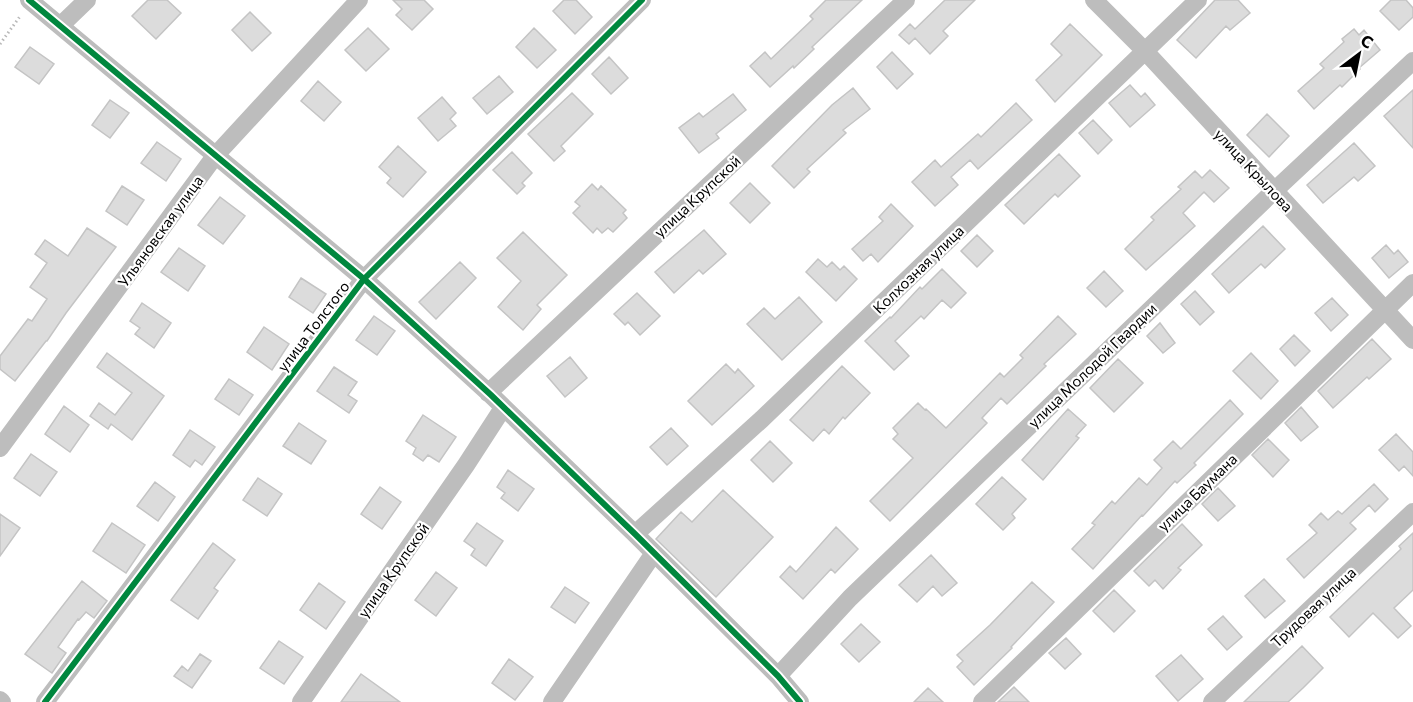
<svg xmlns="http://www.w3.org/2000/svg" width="1413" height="702" font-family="Commissioner,sans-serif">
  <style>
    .building { fill: #dcdcdc; stroke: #c4c4c4; stroke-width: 1.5 }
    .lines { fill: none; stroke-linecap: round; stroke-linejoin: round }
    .path { stroke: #b8b8b8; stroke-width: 3; stroke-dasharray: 1.5 3; stroke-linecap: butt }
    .street { stroke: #bdbdbd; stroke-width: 18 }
    .cycleway-casing { stroke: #fff; stroke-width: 10 }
    .cycleway { stroke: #00873e; stroke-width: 6 }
    .labels { text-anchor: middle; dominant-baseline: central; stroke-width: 4.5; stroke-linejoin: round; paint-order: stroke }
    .street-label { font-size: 15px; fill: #000; stroke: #fff }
  </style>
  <rect width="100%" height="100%" fill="#fff"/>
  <path class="building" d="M148 0H167L181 13 156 39 132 16Z
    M393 0H424L433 9 412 30 396 15 402 9Z
    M564 0H576L592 17 575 34 553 11Z
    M826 0H862L812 47 814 49 794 68 793 66 770 87 750 66 765 52 771 59 813 19 810 16Z
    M945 0H975L943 31 948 36 930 54 915 38 909 44 899 35 910 24 915 29Z
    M1215 0H1238L1250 13 1230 30 1226 26 1196 58 1177 40Z
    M1391 0H1406L1413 8V17L1399 30 1380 11Z
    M250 12 271 33 252 51 232 30Z
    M1070 24 1102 55 1055 102 1036 80 1062 55 1051 44Z
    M368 28 389 49 366 71 345 50Z
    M534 28 556 50 537 68 516 47Z
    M1354 29 1359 35 1364 30 1380 50 1359 68 1360 69 1342 87 1340 85 1314 109 1298 91 1324 68 1320 64 1344 42 1342 39Z
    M30 47 54 64 39 84 15 67Z
    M892 52 913 74 897 89 877 67Z
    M609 57 628 78 611 94 592 74Z
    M499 76 513 92 487 114 473 98Z
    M318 81 341 102 324 121 301 101Z
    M1130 85 1141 97 1145 93 1155 105 1130 127 1109 103Z
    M853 88 870 109 843 130 846 133 807 169 810 172 794 188 772 166 832 105Z
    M1413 90V148L1384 116Z
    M572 93 593 114 561 146 565 151 554 161 528 134Z
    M733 94 746 110 716 134 719 138 699 153 679 128 699 113 703 117Z
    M442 97 456 113 450 119 456 126 438 141 418 118Z
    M110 100 129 113 110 138 92 125Z
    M1016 103 1032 120 978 169 970 160 951 177 958 185 935 206 912 182 935 160 941 167 978 134 981 137Z
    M1267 114 1289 136 1269 157 1247 135Z
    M1093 120 1112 140 1098 154 1079 133Z
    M157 142 181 159 166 181 141 163Z
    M1354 143 1375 166 1358 181 1354 177 1323 203 1307 185Z
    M398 146 426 172 403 197 387 183 391 178 379 167Z
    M512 152 532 173 522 183 525 186 517 194 493 170Z
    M1059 154 1080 176 1058 197 1055 194 1024 224 1005 205Z
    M1210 170 1229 188 1214 202 1204 192 1183 213 1195 226 1146 270 1125 249 1154 220 1151 217 1181 189 1178 187 1195 171 1202 178Z
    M750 183 770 203 750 223 730 203Z
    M592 184 598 190 601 186 626 210 623 213 627 218 613 232 608 228 602 233 597 228 593 233 573 213 580 206 575 202Z
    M122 186 144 200 127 225 106 211Z
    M220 197 245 216 223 244 198 225Z
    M891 204 913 226 878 262 871 254 863 261 852 249 883 221 879 217Z
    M1263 226 1285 249 1265 268 1261 264 1229 293 1212 274Z
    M87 228 116 247 66 313 47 341H46L15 381 0 369V356L28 319 32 321 47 299 30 287 47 263 35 254 45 240 68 256Z
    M704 230 726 254 703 274 699 270 674 293 655 272Z
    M523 232 567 275 537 305 541 309 523 330 498 307 521 281 497 258Z
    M977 235 993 251 977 267 961 251Z
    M1386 245 1394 254 1398 250 1408 262 1389 278 1372 258Z
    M179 248 205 266 188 291 161 272Z
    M818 259 827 267 832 262 840 270 844 266 857 279 836 301 806 272Z
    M460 262 476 278 436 319 419 302Z
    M942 269 966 293 951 308 942 300 924 319 921 316 895 341 909 356 894 370 865 341 890 317 891 318 920 287 922 289Z
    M1104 271 1123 291 1106 307 1087 288Z
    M301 278 326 294 313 313 289 297Z
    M1195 291 1214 312 1200 325 1181 304Z
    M637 293 660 316 640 335 628 322 625 325 614 314Z
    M799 297 822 322 782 360 747 324 764 308 775 319Z
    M1332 298 1348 315 1331 331 1315 313Z
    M142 303 171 323 154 348 135 334 140 328 130 321Z
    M374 316 395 331 377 355 356 340Z
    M1058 316 1076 334 1044 364 1046 366 1007 404 1001 398 982 418 987 423 890 521 870 501 913 458 893 439 898 434 893 428 918 403 925 410 926 409 946 428 1000 373 1004 377 1023 358 1020 355Z
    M1160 323 1175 343 1163 353 1147 336Z
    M264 327 289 344 272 370 247 352Z
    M1294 335 1310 351 1295 366 1280 349Z
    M1372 339 1391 359 1369 379 1367 377 1333 408 1318 391Z
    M107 353 164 396 132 440 111 424 108 429 90 416 99 403 115 415 132 393 97 367Z
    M1251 353 1278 381 1261 399 1233 371Z
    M570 357 587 378 565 397 547 376Z
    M1118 359 1143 383 1114 412 1090 388Z
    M726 364 735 373 738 369 754 386 712 425 688 401Z
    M842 366 870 393 845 419 843 417 829 434 824 429 813 441 790 420Z
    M334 367 357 382 348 395 357 401 349 413 317 391Z
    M229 379 253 395 239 415 215 399Z
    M1230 400 1243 414 1194 463 1196 465 1177 483 1175 481 1143 516 1142 515 1093 569 1072 549 1095 525 1092 523 1112 501 1115 504 1139 478 1147 485 1162 468 1154 460 1173 441 1181 449Z
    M64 406 89 425 70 452 45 434Z
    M1301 407 1318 427 1301 441 1285 423Z
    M1068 409 1086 425 1076 436 1079 438 1043 480 1022 460Z
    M423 415 456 437 439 462 428 455 423 461 413 454 416 448 406 441Z
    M299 423 326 441 311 464 283 446Z
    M671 428 688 446 667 465 650 447Z
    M190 430 215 447 202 465 195 460 190 467 173 455Z
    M1396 434 1413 452V476L1404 466 1399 471 1379 450Z
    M1268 439 1289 460 1273 477 1252 455Z
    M770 441 792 463 773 482 751 460Z
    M31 454 57 472 40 496 14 478Z
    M508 470 534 489 518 511 501 498 505 493 497 487Z
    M1002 477 1026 499 1012 514 1015 518 1003 530 976 504Z
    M258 478 282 494 267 516 243 500Z
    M155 482 175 497 158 521 137 506Z
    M1374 484 1388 499 1375 512 1369 505 1350 523 1356 529 1304 578 1287 559 1317 533 1309 525 1321 513 1328 520 1338 511 1342 514Z
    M380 487 401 502 382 529 361 514Z
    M1218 488 1235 506 1218 521 1202 504Z
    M723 490 773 537 716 597 656 539 681 512 692 522Z
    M0 514 20 528 0 556Z
    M112 523 145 545 126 573 93 551Z
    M477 523 503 541 486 566 471 555 475 549 464 541Z
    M1182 524 1202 545 1178 568 1181 570 1163 589 1155 580 1149 586 1134 571Z
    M836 527 858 549 835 573 831 569 803 599 780 577 790 566 796 572Z
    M1413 533V590L1394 608 1411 626 1398 638 1373 613 1349 637 1330 617 1401 549 1399 546Z
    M213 543 235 560 214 588 218 591 198 619 171 600Z
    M931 555 957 583 942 596 933 586 917 602 899 585Z
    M436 572 457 588 436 616 415 600Z
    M1264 579 1285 601 1265 618 1245 596Z
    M82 581 107 601 94 618 86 612 79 620 78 619 58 647 66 653 52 673 25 654Z
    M1032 582 1054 602 1011 647 1012 648 974 685 957 667 963 661 957 655 990 625Z
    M319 583 345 602 326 629 300 610Z
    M565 587 589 603 575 623 551 607Z
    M1114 590 1135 611 1114 632 1093 611Z
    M1223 616 1242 637 1227 650 1208 629Z
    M861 624 880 642 859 662 841 644Z
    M1066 638 1081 654 1065 669 1049 653Z
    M279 641 303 657 284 684 260 668Z
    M1302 646 1323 668 1303 688 1288 702H1244Z
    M200 654 211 661 192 688 174 676 182 666 188 671Z
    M1181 655 1203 679 1178 701 1156 676Z
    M509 659 533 677 515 700 492 683Z
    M361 674 400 702H341Z
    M1014 687 1029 702H998Z
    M928 688 943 702H914Z"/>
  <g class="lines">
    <path class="path" d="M0 44 21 15"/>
    <path class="street" d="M29 0 364 279 491 395 635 534 778 676 800 702
      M1094 0 1144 50 1413 340
      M60 26 87 0
      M488 393 906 0
      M0 448 215 156 359 0
      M635 534 762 419 1198 0
      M778 676 850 598 1274 191 1413 61
      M0 700 2 702
      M45 702 364 279 642 0
      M301 702 466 465 503 408
      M552 702 654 553
      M982 702 1413 283
      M1212 702 1413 512"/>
    <defs>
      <path id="cycleway" d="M29 0 364 279 491 395 635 534 778 676 800 702
        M45 702 364 279 642 0"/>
    </defs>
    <use href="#cycleway" class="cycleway-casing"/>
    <use href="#cycleway" class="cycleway"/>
  </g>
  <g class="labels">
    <g class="street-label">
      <text transform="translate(1254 170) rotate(47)">улица Крылова</text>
      <text transform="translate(697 196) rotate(-43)">улица Крупской</text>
      <text transform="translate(160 231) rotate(-54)">Ульяновская улица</text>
      <text transform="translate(918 269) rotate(-44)">Колхозная улица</text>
      <text transform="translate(313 326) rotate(-53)">улица Толстого</text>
      <text transform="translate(1092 365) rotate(-44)">улица Молодой Гвардии</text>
      <text transform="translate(1197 492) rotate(-44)">улица Баумана</text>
      <text transform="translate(393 570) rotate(-55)">улица Крупской</text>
      <text transform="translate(1313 607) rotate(-43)">Трудовая улица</text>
    </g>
  </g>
  <g transform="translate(1359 54) rotate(32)" stroke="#ffffff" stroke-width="4.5" paint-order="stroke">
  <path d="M0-4.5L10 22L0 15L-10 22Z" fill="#000000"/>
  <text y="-9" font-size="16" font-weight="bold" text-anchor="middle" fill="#000000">С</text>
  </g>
</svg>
